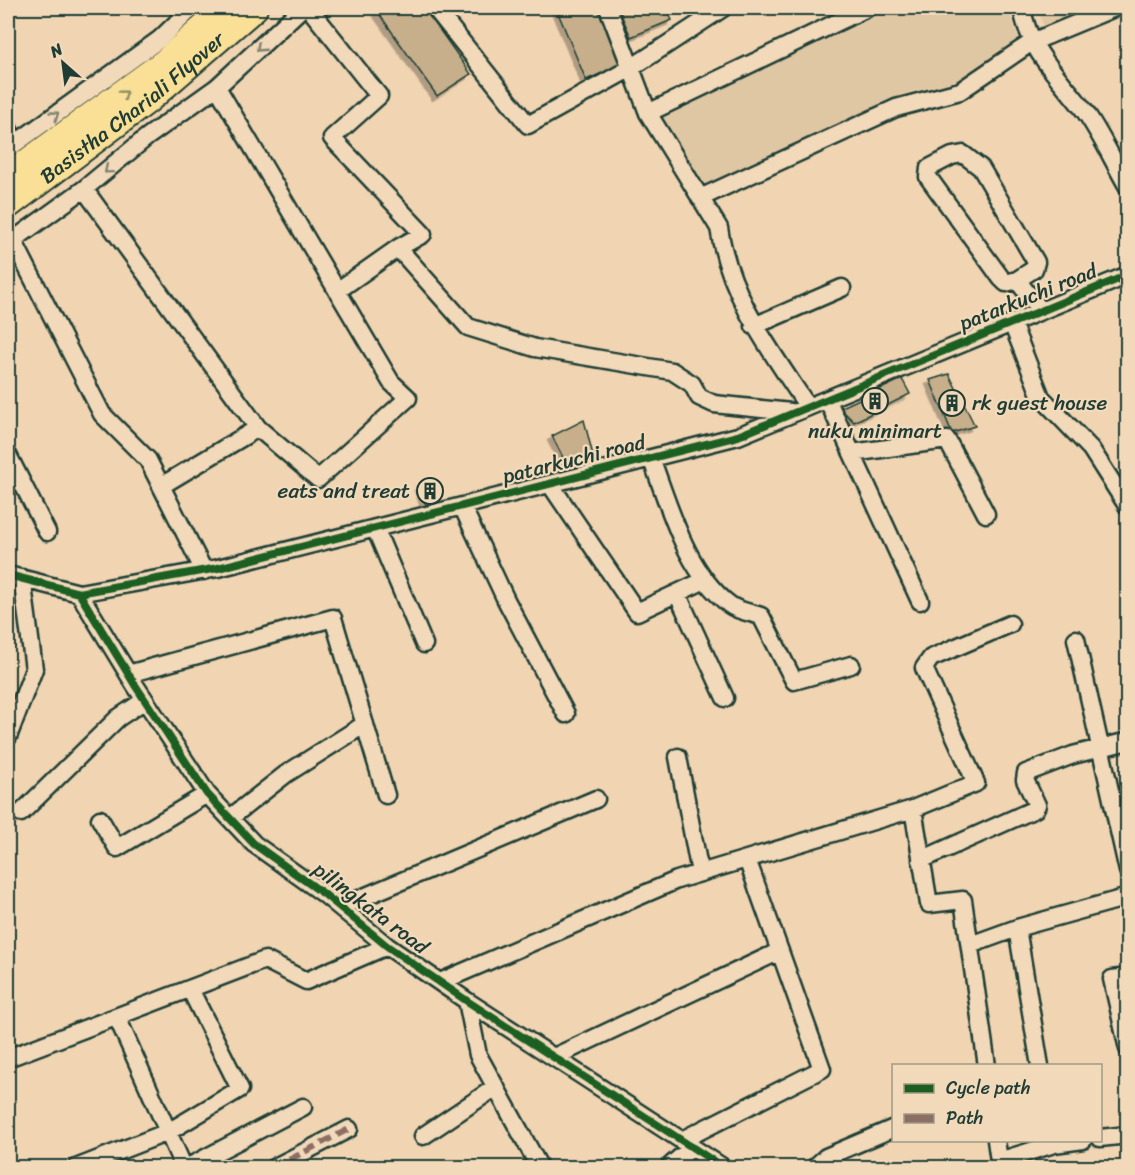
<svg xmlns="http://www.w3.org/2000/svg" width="1135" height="1175" font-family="Sriracha,sans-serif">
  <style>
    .built { fill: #e0c7a4 }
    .building { fill: #c6af8a; stroke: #1f3d34; stroke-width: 1.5; filter: url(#shadow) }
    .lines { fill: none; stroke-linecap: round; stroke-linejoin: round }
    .minor-casing { stroke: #1f3d34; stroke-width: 21 }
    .highway-casing { stroke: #1f3d34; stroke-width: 30 }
    .minor { stroke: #f2d9ba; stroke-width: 16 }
    .highway { stroke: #fadf96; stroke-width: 26 }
    .quiet { stroke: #8d6e63; stroke-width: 6; stroke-dasharray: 12 6; stroke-linecap: butt }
    .cycleway-casing { stroke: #f2d9ba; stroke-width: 11 }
    .cycleway { stroke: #1b5e20; stroke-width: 8 }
    .oneway { stroke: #7e8370 }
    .oneway2 { stroke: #8c8e65 }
    .labels { text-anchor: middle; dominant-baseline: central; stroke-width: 4.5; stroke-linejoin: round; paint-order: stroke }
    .street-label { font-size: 21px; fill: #1f3d34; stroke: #f2d9ba }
    .poi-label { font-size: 21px; fill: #1f3d34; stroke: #f2d9ba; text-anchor: start }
  </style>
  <defs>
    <filter id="shadow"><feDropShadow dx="-4.5" dy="4.5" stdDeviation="0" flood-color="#0004"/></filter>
  </defs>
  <rect width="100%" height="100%" fill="#f1d5b2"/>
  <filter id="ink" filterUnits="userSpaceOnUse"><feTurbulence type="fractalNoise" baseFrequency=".0167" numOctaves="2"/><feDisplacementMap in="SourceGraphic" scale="12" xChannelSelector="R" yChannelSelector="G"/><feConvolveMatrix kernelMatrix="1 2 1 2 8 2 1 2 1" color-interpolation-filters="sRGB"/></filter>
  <g filter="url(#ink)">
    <path class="built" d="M889 8H1008L1020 42 968 78 903 94 701 187 659 120 743 75 866 15Z
      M1038 8H1095L1044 28Z"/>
    <path class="building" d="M375 8H424L471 74 437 96Z
      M556 8H599L621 65 586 80Z
      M618 8H666L672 20 631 37Z
      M949 374 975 426 952 433 930 380Z
      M902 379 910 394 854 422 840 408Z
      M584 420 596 467 569 469 552 436Z
      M431 479 442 496 426 505 419 486Z"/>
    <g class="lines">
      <defs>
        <path id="minor" d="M309 8 379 96 332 138 423 234 398 248 337 291
          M435 8 528 125 631 68 648 113 719 228C729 296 771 351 808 407
          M608 8 631 68 723 8
          M1022 8C1029 53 1061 78 1086 113 1102 136 1114 163 1128 187
          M217 87 391 382 408 398 318 479 258 428
          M648 113 867 8
          M8 128 15 144
          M8 149 160 39 192 8
          M84 189 258 428 161 486
          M700 198 896 108 960 91 1032 42 1114 8
          M13 240 102 414 148 460 204 571
          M8 244 84 189 147 137 217 87 302 8
          M398 248 468 327 535 348 672 371 692 384 699 397 714 404 791 412
          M1017 280 1006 283 1001 278 928 177 929 168 952 156 963 154 981 168 1036 262 1034 269 1017 280 1041 311
          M1012 323 1041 397 1091 449 1128 507
          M754 326 842 288
          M827 399 920 601
          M852 453 947 440 986 514
          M8 455 47 532
          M651 458C670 508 686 572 730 605 738 611 752 613 761 616L794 681 851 665
          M550 484 637 612 705 580
          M462 506 506 600 566 714
          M375 528 424 644
          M8 575 79 593 218 568 738 436 1128 275
          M79 593 135 685 207 794 254 844 324 894 387 946 467 1001 724 1168
          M677 593 725 698
          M1076 639 1128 871
          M128 674 333 618 386 795
          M8 737 34 669 22 578
          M678 757 700 873
          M913 809 976 783 924 668 931 658 1010 624
          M21 813 118 718 145 700
          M230 818 286 774 365 724
          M100 819 117 848 207 794
          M921 860 1035 809 1037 805 1025 780 1026 773 1073 755 1128 741
          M340 907 596 799
          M970 945 1017 928
          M1128 977 1112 979 1128 1049
          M440 982 677 880 913 809 929 904 963 900 987 1066
          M467 1001 478 1055 540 1168
          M117 1017 184 1168
          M554 1057 780 951
          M8 1058 265 960 306 981 387 946
          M1040 1066 1017 928 1128 897
          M423 1136 496 1087
          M1100 1138 1128 1135
          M682 1140 822 1069 747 859
          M996 1140 1000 1168
          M1053 1140 1054 1144 1083 1140
          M999 1161 1054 1144
          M76 1168 168 1132 240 1089 190 989
          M186 1168 303 1107
          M273 1168 349 1129
          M668 1168 692 1147
          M814 1168 826 1157 894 1128"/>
        <g id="highway">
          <path d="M8 176 165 62 226 8"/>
          <path id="s1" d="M8 205 149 99 254 8"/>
        </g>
      </defs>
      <use href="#minor" class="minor-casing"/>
      <use href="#highway" class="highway-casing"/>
      <use href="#minor" class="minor"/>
      <use href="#highway" class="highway"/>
      <path class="quiet" d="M273 1168 349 1129"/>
      <defs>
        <path id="cycleway" d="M8 575 79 593 218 568 738 436 1128 275
          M79 593 135 685 207 794 254 844 324 894 387 946 467 1001 724 1168"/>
      </defs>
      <use href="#cycleway" class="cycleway-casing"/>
      <use href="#cycleway" class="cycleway"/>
    </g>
    <defs><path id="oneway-chevron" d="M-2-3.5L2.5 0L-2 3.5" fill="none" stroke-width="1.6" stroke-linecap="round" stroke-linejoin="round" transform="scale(1.5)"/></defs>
    <g class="oneway">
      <use href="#oneway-chevron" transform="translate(260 48) rotate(137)"/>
      <use href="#oneway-chevron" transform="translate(55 115) rotate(-36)"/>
      <use href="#oneway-chevron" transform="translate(108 170) rotate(140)"/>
    </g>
    <use class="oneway2" href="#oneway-chevron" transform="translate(124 94) rotate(-37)"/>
  </g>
  <defs>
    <symbol id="building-ring" viewBox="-11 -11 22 22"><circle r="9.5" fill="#f2d9ba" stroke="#1f3d34" stroke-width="1.5"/><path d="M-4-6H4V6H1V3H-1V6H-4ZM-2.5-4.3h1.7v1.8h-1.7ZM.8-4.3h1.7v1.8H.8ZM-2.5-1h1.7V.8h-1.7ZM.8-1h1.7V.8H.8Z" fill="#1f3d34"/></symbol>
  </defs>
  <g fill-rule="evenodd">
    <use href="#building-ring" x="860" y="386" width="30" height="30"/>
    <use href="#building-ring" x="937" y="388" width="30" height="30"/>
    <use href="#building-ring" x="415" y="476" width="30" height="30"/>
  </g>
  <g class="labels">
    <g class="street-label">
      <text stroke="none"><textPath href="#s1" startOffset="158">Basistha Chariali Flyover</textPath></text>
      <text transform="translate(1028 297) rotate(-22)">patarkuchi road</text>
      <text transform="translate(574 459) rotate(-14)">patarkuchi road</text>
      <text transform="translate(371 908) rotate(37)">pilingkata road</text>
    </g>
    <g class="poi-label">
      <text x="972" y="403">rk guest house</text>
      <text x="875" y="431" text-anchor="middle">nuku minimart</text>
      <text x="410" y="491" text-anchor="end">eats and treat</text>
    </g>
  </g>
  <rect width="1135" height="1175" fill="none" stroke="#f2d9ba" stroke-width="30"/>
  <rect x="15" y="15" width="1105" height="1145" fill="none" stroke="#1f3d34" stroke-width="2" filter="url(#ink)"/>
  <rect x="892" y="1064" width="210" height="78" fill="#f2d9ba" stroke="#9e9b84" stroke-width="1.5"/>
  <rect x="904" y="1084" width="30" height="9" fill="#1b5e20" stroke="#9e9b84" stroke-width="1.5"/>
  <text x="946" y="1094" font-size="18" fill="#1f3d34">Cycle path</text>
  <rect x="904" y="1114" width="30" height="9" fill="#8d6e63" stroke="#9e9b84" stroke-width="1.5"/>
  <text x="946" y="1124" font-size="18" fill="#1f3d34">Path</text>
  <g transform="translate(63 63) rotate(332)" stroke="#f2d9ba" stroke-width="4.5" paint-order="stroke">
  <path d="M0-4.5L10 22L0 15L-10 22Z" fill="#1f3d34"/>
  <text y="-9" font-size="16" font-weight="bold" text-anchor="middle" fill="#1f3d34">N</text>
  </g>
</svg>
